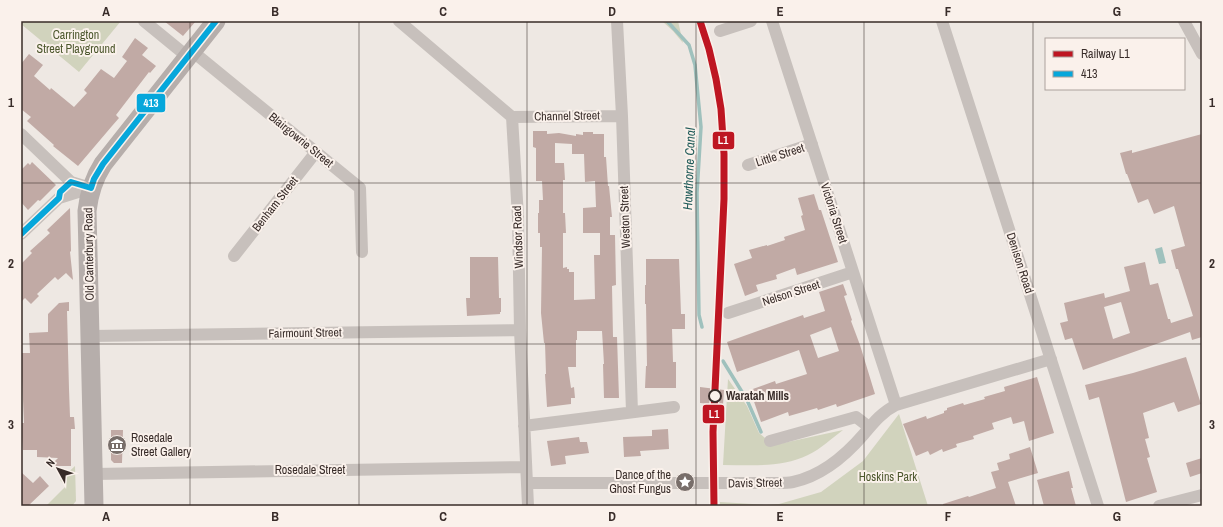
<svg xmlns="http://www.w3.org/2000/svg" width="1223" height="527" font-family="'Archivo Narrow',sans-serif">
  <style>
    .green { fill: #d1d3bd }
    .water { fill: #9fc1bd }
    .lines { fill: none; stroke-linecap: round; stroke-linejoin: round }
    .stream { stroke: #9fc1bd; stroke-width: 3.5 }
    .building { fill: #c1aaa5; fill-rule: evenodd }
    .street { stroke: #c7c0bc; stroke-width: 12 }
    .primary { stroke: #b6aeab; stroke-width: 19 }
    .bus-1-casing { stroke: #faf1eb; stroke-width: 9 }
    .bus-1 { stroke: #06a7db; stroke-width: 6 }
    .rail-1-casing { stroke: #faf1eb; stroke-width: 10 }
    .rail-1 { stroke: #be1622; stroke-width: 7 }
    .grid { fill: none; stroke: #382c29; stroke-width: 1; stroke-opacity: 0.55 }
    .stop-dot { fill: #faf1eb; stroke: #382c29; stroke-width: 2 }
    .labels { text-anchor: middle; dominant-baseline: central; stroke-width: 4; stroke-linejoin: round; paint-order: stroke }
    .park-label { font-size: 12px; fill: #4c572d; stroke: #faf1eb }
    .street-label { font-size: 12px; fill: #382c29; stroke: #faf1eb }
    .stop-label { font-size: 12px; font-weight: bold; fill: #382c29; stroke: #faf1eb; text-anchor: start }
    .poi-label { font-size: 12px; fill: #382c29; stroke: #faf1eb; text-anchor: start }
    .water-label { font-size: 13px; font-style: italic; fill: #1f5a58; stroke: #faf1eb }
    .line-badge { stroke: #faf1eb; stroke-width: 1.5 }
    .badge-label { font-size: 11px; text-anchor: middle; font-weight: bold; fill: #fff }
    .neatline { fill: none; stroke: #382c29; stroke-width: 1.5 }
    .grid-label { font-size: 13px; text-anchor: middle; font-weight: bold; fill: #382c29 }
  </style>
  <rect width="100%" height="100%" fill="#eee8e3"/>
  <path class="green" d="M21 21H121L79 72 21 24Z
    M662 21H678L683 43 673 31Z
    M728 379 747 406 759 433 774 445 843 430C832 438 821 449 808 455 781 468 752 465 723 465Z
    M899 414 928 506H720V502L766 505 779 504 821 492 863 461Z
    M75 466 76 501 72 506H46L66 486 60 480Z"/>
  <path class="water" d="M1162 247 1166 263 1159 264 1155 249Z"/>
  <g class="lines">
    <path class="stream" d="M667 21 689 45 695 65 701 127 697 193 699 315 702 327
      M723 361 747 400 761 432"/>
  </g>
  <path class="building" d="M164 21H196L183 36Z
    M135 38 148 48 142 55 156 66 150 73 149 72 116 115 119 118 112 126 78 166 53 146 54 145 27 121 31 117 21 109V64L29 54 43 65 34 76 50 90 51 88 74 107 87 93 84 90 101 69 114 78 127 61 122 57Z
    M533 131H547V134L559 133 576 136V134L583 135V132H593V134H604V157H606L608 186H609L612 217H610V235H615L616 285 612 286 613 337H617L619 398H604L603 364H604L602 331H577V340H576V367H568L571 388 574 387 575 398H571V404L547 407 545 374H546L545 343H544L541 313 542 247H540V233H538V213H539V200H543L542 181H536V148L533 147ZM555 143 572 144V154H584L585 182 595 181 596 207 583 208V233H600V255H594L595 299 574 300V272H569V269H567V267L563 268V233H566L565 213H563V180H565L564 163H555Z
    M1202 134V337L1192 340 1190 332 1083 370 1072 338 1065 340 1060 323 1068 321 1064 303 1104 293 1105 298 1130 291 1124 267 1145 262 1150 285 1158 283 1168 319H1170L1171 323 1193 316 1178 269H1176L1171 250 1185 246 1174 206 1154 214 1148 199 1138 203 1127 174H1126L1120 153 1132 150V153ZM1121 302 1130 333 1113 339 1104 307Z
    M32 162 56 185 40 201 38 200 28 210 21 202V170L28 163 30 165Z
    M814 194 819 210H821L838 262 797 275 795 268 776 275 777 279 756 285 758 291 745 296 734 264 752 258 749 250 767 245V246L785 240 784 237 805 230 801 216 803 215 798 198Z
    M70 208 71 251 70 252 73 280 66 273 58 280 55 277 37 294 39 296 31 304 25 298 21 302V264L32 253 30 251 50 233 47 230Z
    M470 257H498L499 298H501V312H500V314L467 316 466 298H470Z
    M646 259H679L681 314H685V329H672L673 362H676V388H645L646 366H647L646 304H645V285H646Z
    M843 284 847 295 844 296 852 320 851 321 860 345 875 394 837 407 836 404 818 410 817 408 789 416 788 412 761 422 750 390 775 381 776 384 807 374 799 350 737 372 727 342 803 315 804 318 825 311 819 292ZM831 327 839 351 818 358 810 335Z
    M69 302V311H67L69 389 70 417H74L75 429H71V466H50L58 458 37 457V450H23L22 437H21V423H24L21 353H30L29 333 48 332V314L59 303Z
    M1186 357 1201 404 1178 412 1174 402 1143 413 1149 438 1145 439 1150 457 1147 458 1157 492 1126 502 1099 397 1089 400 1085 385 1133 373Z
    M1037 377 1054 433 1029 441 1024 421 1013 424 1011 417 992 423 994 429 973 436 974 439 956 444 957 447 943 452 942 449 930 455 928 451 916 456 903 424 926 416 927 419 944 413V411L947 410V408L963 403 964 405 985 399 984 397 1005 391 1004 387Z
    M700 387 724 390 723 405 700 403Z
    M668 429 669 449 640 451 641 456 624 457 623 437 652 436V430Z
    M111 430H123L122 463H114L111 460Z
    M579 437 580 442H587L589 453 565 456 566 464 551 466 547 441Z
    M1030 447 1038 473 1008 482 1016 506H943V504L968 496 969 497 996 488 991 472 999 470 997 463 1010 459 1009 454Z
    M1202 458V473L1190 477 1186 463Z
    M1069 471 1073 488H1071L1076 506H1044L1037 480Z
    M21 472 33 483 40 476 49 486 28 506H21Z"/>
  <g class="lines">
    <path class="street" d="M144 21 188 57
      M399 21 512 117 518 217 520 330 528 506
      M617 21 622 116 632 412
      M772 21 896 405
      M942 21 1098 506
      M1184 21 1202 54
      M720 31 751 21
      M192 51 360 188 362 252
      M512 117 622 116
      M21 134 71 182 91 188
      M748 165 812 144
      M21 234 59 198 91 188
      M234 256 316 152
      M728 313 853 272
      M91 336 520 330
      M524 426 674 407
      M770 441 856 417 869 427
      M94 474 526 467
      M527 483H778C783 483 788 483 793 482 821 476 846 455 864 434 874 422 882 412 896 405L1051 359
      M1159 506 1202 495"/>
    <path class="primary" d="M94 506 87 211C89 193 94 178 103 164L216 21"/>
    <defs>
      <path id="bus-1" d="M91 188 94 179 103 164 216 21
        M21 234 59 198 60 192 71 182 91 188"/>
    </defs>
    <use href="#bus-1" class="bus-1-casing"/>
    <use href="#bus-1" class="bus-1"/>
    <defs>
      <path id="rail-1" d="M700 21 709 49 716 79 721 109 724 154V199L713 432 714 506"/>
    </defs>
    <use href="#rail-1" class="rail-1-casing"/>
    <use href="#rail-1" class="rail-1"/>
  </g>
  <path class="grid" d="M190 21V506M359 21V506M527 21V506M696 21V506M864 21V506M1033 21V506M21 183H1202M21 344H1202"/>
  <defs>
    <symbol id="museum-disc" viewBox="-11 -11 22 22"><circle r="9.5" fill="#786e6a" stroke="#faf1eb"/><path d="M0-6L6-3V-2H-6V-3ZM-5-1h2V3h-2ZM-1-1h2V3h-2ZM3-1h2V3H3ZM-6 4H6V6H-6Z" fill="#fff"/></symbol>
    <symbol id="sight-disc" viewBox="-11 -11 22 22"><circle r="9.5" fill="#786e6a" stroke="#faf1eb"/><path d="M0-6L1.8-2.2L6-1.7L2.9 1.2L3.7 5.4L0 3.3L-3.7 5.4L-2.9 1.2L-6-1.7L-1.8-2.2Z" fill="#fff"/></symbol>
  </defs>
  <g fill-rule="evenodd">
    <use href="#museum-disc" x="106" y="434" width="22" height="22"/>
    <use href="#sight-disc" x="674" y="471" width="22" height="22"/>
  </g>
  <circle class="stop-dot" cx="715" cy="396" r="6"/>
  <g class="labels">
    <g class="park-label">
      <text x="76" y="35">Carrington<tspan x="76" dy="14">Street Playground</tspan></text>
      <text x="888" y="477">Hoskins Park</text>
    </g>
    <g class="street-label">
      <text transform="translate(567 116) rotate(-1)">Channel Street</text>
      <text transform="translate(301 140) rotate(39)">Blairgowrie Street</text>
      <text transform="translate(780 155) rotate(-18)">Little Street</text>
      <text transform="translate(275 204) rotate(-52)">Benham Street</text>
      <text transform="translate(834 213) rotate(72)">Victoria Street</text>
      <text transform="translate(625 217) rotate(-92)">Weston Street</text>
      <text transform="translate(518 237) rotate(-92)">Windsor Road</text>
      <text transform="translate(89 254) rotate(-91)">Old Canterbury Road</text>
      <text transform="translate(1020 263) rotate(72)">Denison Road</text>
      <text transform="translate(791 293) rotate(-18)">Nelson Street</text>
      <text transform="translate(305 333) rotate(-1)">Fairmount Street</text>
      <text x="310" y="470">Rosedale Street</text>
      <text transform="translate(755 483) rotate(-1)">Davis Street</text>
    </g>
    <g class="stop-label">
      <text x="726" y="396">Waratah Mills</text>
    </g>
    <g class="poi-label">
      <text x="131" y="438">Rosedale<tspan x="131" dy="14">Street Gallery</tspan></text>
      <text x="671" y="475" text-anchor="end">Dance of the<tspan x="671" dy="14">Ghost Fungus</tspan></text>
    </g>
    <g class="water-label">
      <text transform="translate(689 169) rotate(-88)">Hawthorne Canal</text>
    </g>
  </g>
  <g class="line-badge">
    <rect x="136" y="93" width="30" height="20" rx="4" fill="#06a7db"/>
    <rect x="712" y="131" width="23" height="19" rx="4" fill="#be1622"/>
    <rect x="702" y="404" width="23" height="20" rx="4" fill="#be1622"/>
  </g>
  <g class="badge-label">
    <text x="151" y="107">413</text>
    <text x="723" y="144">L1</text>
    <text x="714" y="418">L1</text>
  </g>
  <rect width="1223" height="527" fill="none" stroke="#faf1eb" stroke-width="44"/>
  <rect x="1045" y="38" width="140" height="52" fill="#faf1eb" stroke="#aca29d"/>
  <rect x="1053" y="51" width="20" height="6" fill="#be1622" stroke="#aca29d"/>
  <text x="1081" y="58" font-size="12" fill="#382c29">Railway L1</text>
  <rect x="1053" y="71" width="20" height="6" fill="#06a7db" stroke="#aca29d"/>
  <text x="1081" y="78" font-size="12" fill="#382c29">413</text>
  <g transform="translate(58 469) rotate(310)" stroke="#faf1eb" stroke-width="3" paint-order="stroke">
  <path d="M0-3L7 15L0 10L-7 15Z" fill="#382c29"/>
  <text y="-6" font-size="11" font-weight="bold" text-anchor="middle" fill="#382c29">N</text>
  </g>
  <rect x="22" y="22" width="1179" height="483" class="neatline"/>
  <g class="grid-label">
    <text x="106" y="16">A</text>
    <text x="275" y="16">B</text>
    <text x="443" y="16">C</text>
    <text x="612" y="16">D</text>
    <text x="780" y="16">E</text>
    <text x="948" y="16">F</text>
    <text x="1117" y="16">G</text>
    <text x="11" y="107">1</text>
    <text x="1212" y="107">1</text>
    <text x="11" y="268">2</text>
    <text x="1212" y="268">2</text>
    <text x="11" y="429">3</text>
    <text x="1212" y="429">3</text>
    <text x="106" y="521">A</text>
    <text x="275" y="521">B</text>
    <text x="443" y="521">C</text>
    <text x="612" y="521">D</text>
    <text x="780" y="521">E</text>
    <text x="948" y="521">F</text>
    <text x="1117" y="521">G</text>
  </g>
</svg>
